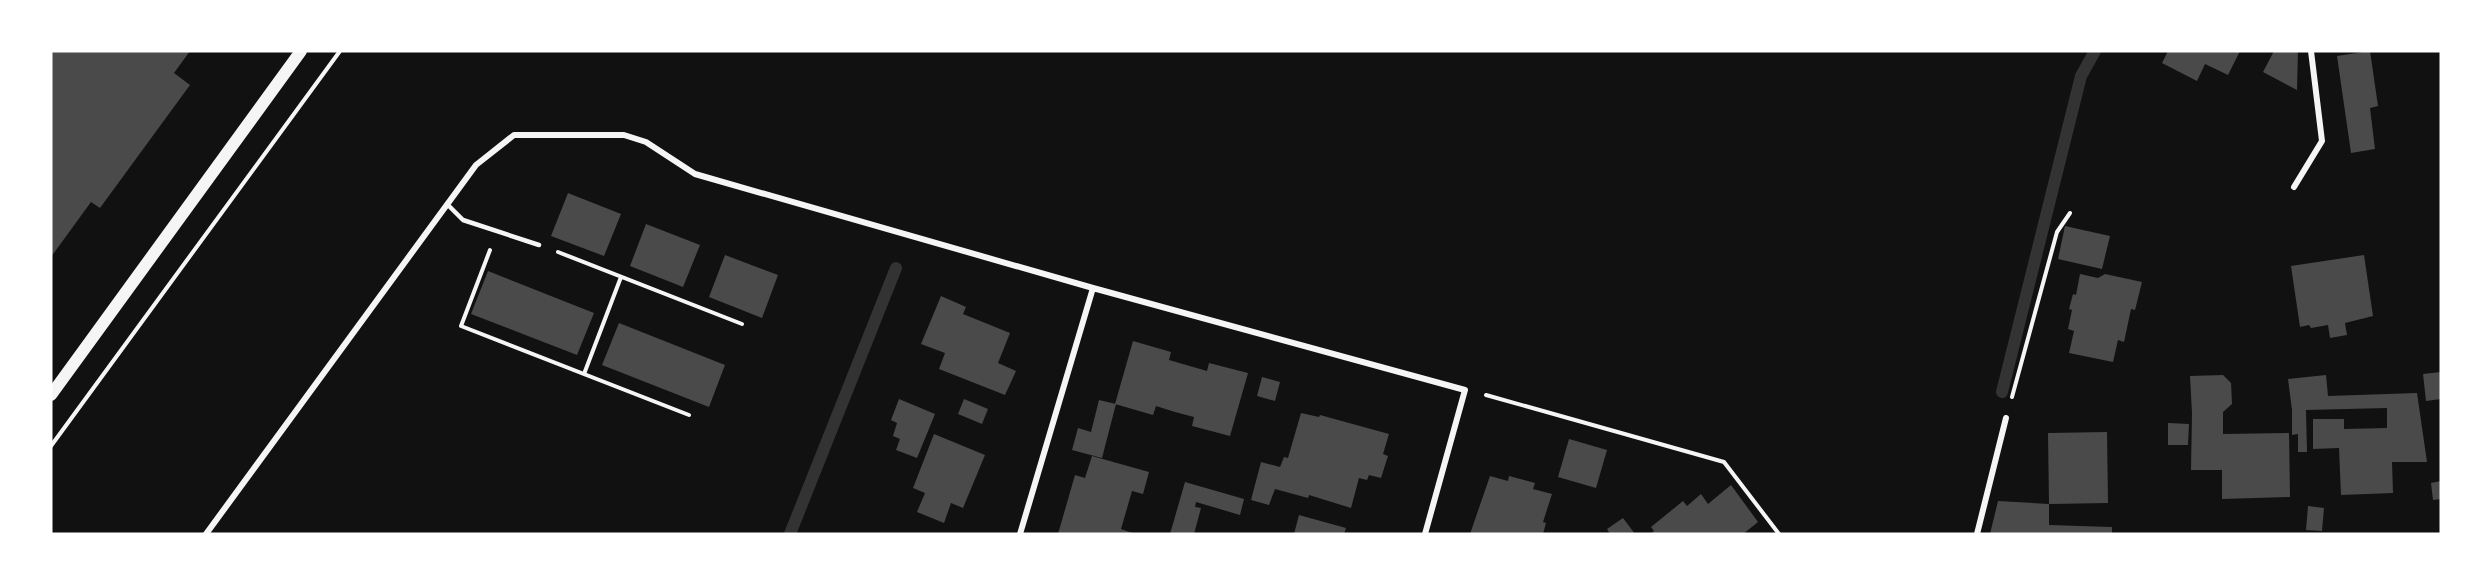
<svg xmlns="http://www.w3.org/2000/svg" width="2492" height="585" font-family="'Open Sans',sans-serif">
  <style>
    .lines { fill: none; stroke-linecap: round; stroke-linejoin: round }
    .stream { stroke: #333; stroke-width: 12 }
    .building { fill: #4a4a4a }
    .path { stroke: #f5f5f5; stroke-width: 4 }
    .service { stroke: #f5f5f5; stroke-width: 4.5 }
    .minor { stroke: #f5f5f5; stroke-width: 6 }
    .secondary { stroke: #f5f5f5; stroke-width: 12 }
  </style>
  <rect width="100%" height="100%" fill="#111"/>
  <g class="lines">
    <path class="stream" d="M2002 392 2081 76 2095 51
      M790 534 896 268"/>
  </g>
  <path class="building" d="M51 51H190L174 73 190 85 100 208 91 202 51 257Z
    M2168 51H2240L2228 75 2205 64 2197 81 2162 63Z
    M2274 51H2298L2297 90 2263 72Z
    M2370 51 2378 106 2370 108 2375 149 2351 153 2337 56Z
    M568 193 621 214 604 256 551 236Z
    M646 224 700 245 683 287 630 266Z
    M2065 226 2110 236 2102 269 2058 259Z
    M725 255 778 275 762 318 709 297Z
    M2364 255 2373 316 2345 323 2347 335 2330 338 2328 325 2311 328 2309 325 2300 327 2291 266Z
    M488 271 594 313 577 355 471 314Z
    M2080 274 2098 278 2105 274 2142 282 2135 310 2131 309 2124 342 2118 340 2113 362 2069 353 2074 331 2068 329 2072 310 2069 309 2073 294 2076 295Z
    M941 296 966 307 963 314 1010 333 998 363 1016 371 1005 395 939 369 945 353 921 344Z
    M619 323 725 365 709 407 602 365Z
    M1133 341 1171 352 1169 360 1207 371 1209 363 1248 373 1230 436 1192 426 1194 417 1175 412 1156 406 1153 415 1115 404Z
    M2441 372V399L2426 401 2423 374Z
    M2223 375 2231 383 2232 404 2223 412V434L2289 433 2290 497 2222 499V470H2191L2192 413 2190 376Z
    M2326 375 2328 396 2417 393 2427 462H2392L2393 493 2341 495 2339 448 2313 449V419H2344V429L2387 428V408L2306 410 2307 452H2298V434L2292 435V410L2288 379Z
    M1262 377 1280 382 1275 401 1257 396Z
    M899 399 935 414 917 458 896 450 900 439 893 436 897 423 891 420Z
    M964 399 988 409 982 424 958 414Z
    M1099 400 1116 404 1102 458 1072 450 1078 428 1091 432Z
    M1301 413 1319 417 1320 415 1389 434 1383 454 1388 456 1381 478 1369 475 1367 480 1359 478 1351 508 1309 495 1308 498 1275 489 1269 505 1251 500 1261 462 1280 467 1284 457 1288 458Z
    M2168 423 2189 424 2188 445H2168Z
    M2107 432 2108 503 2049 504 2048 433Z
    M934 434 985 455 963 508 951 503 944 523 917 512 925 493 913 488Z
    M1569 439 1607 450 1596 488 1558 477Z
    M1092 456 1149 472 1143 494 1132 491 1121 529 1135 534H1058L1075 475 1085 478Z
    M1490 476 1508 481 1509 476 1535 483 1533 489 1552 494 1543 522 1546 523 1543 534H1470Z
    M2441 481V499L2433 500 2431 483Z
    M1185 482 1244 499 1240 515 1196 502 1195 507 1201 508 1194 534H1170Z
    M1731 485 1758 522 1743 534H1650L1654 531 1651 527 1683 501 1687 506 1701 494 1708 504Z
    M1998 501 2049 504V525L2112 527V534H1990Z
    M2308 506 2324 508 2322 531 2306 530Z
    M1299 515 1346 528 1344 534H1294Z
    M1623 518 1635 534H1610L1607 529Z"/>
  <g class="lines">
    <path class="path" d="M490 250 461 326 689 415
      M558 252 742 324
      M584 374 621 277
      M1486 395 1724 462 1779 534
      M2012 397 2057 232 2070 213
      M51 446 340 51"/>
    <path class="service" d="M447 204 463 220 539 245"/>
    <path class="minor" d="M2294 187 2322 141 2311 51
      M206 534 476 165 514 135H624L646 142 695 174 1093 288 1465 390 1425 534
      M1020 534 1093 288
      M1977 534 2006 418"/>
    <path class="secondary" d="M51 395 301 51"/>
  </g>
  <rect width="2492" height="585" fill="none" stroke="#ffffff" stroke-width="105"/>
</svg>
